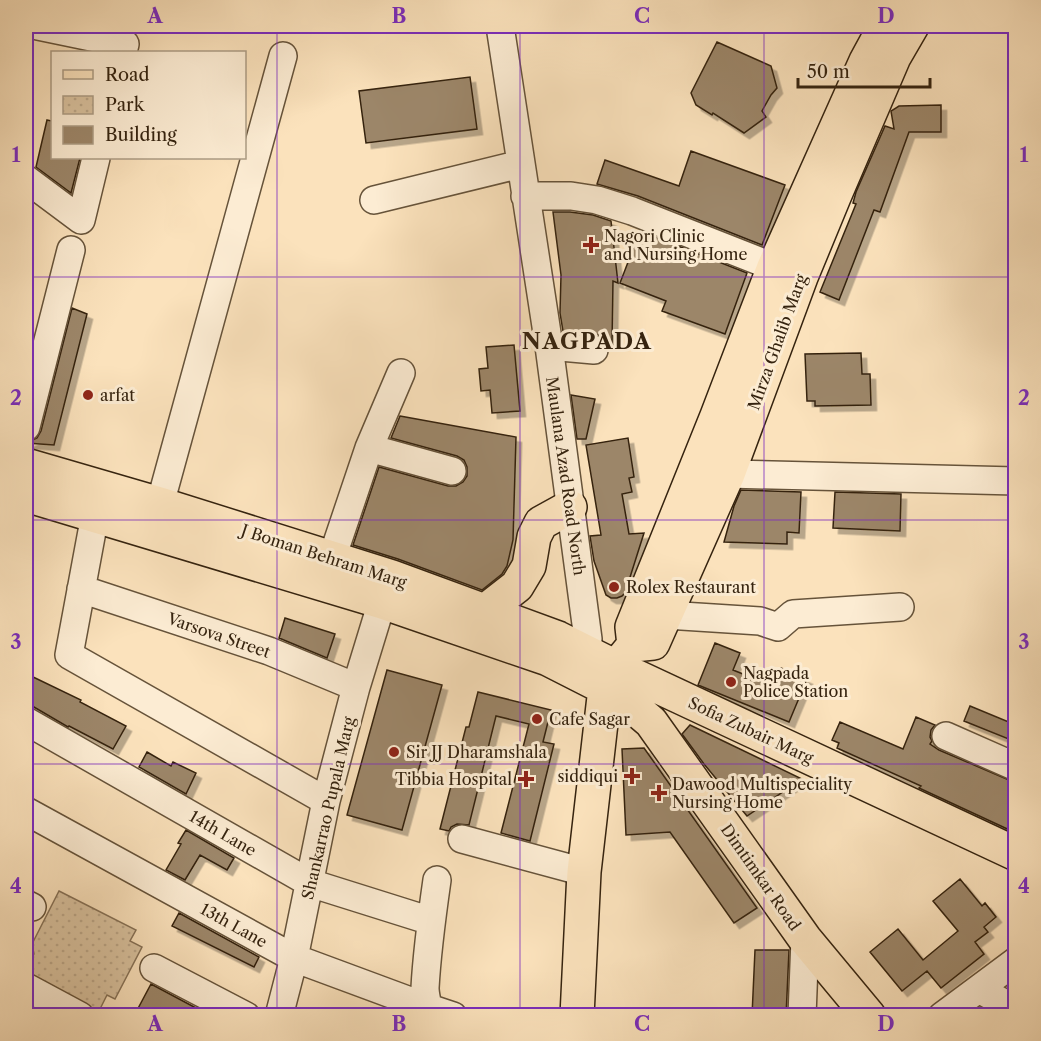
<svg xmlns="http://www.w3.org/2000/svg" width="1041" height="1041" font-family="'Libre Caslon Text',serif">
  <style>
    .park { fill: url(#park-dots); stroke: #877257; stroke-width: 1.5 }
    .building { fill: #9c8669; stroke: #35230f; stroke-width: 1.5; filter: url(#shadow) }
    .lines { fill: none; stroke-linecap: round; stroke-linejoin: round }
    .minor-casing { stroke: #66533a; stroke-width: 30 }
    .major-casing { stroke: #35230f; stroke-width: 36 }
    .minor { stroke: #fcecd3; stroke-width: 27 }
    .major { stroke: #fbe2bc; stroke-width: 33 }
    .grid { fill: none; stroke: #7b2cbf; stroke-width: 1.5; stroke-opacity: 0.55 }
    .poi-dot { fill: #8f2418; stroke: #fcecd3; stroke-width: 2 }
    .labels { text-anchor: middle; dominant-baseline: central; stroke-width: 6; stroke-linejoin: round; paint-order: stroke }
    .poi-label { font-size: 16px; fill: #35230f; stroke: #fcecd3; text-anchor: start }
    .street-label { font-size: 16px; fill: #35230f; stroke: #fcecd3 }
    .district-label { font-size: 22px; font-weight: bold; letter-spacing: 1.5px; fill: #35230f; stroke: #fcecd3 }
    .neatline { fill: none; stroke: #7b2cbf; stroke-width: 2 }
    .grid-label { font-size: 20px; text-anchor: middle; font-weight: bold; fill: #7b2cbf }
  </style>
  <defs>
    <pattern id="park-dots" width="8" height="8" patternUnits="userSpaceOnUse" patternTransform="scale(1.5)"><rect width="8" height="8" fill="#d9c29f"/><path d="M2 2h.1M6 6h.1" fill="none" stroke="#bba688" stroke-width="1.8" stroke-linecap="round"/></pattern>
    <filter id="shadow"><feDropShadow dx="5.5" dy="5.5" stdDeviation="0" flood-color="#0004"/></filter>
  </defs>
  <rect width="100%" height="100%" fill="#fbe2bc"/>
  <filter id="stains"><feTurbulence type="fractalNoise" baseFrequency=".00333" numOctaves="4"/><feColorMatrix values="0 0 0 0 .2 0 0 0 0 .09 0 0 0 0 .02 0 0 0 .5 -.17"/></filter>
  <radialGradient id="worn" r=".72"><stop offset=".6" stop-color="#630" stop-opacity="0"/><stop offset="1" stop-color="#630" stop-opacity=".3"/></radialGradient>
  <path class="park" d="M59 891 136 930 130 941 142 947 115 999 107 995 97 1015H85L26 984V970L34 954 32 944Z"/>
  <path class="building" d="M717 42 771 66 777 88 771 95 762 111 766 117 744 133 713 113 712 115 696 105 691 93Z
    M470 77 477 129 366 143 359 91Z
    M941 105V132H909L880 212 874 210 839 300 820 292 856 204 853 203 856 192 885 126 894 129 891 111 899 106Z
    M47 120 52 121V158H80L71 193 36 167Z
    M691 151 785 185 762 245 638 196 597 184 605 160 679 186Z
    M553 212H570L593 215 611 221 618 283 613 281 612 343H608L603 337 596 334 563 331 560 313 561 275Z
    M640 231 747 273 725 334 662 311 666 301 620 283Z
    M72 308 87 314 54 445 26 443 37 438 41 431Z
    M514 345 520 411 492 413 490 390 481 391 479 369 488 368 486 347Z
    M861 353 862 374H870L871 405 815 406V401H807L805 354Z
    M571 395 595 399 586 439H577Z
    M400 416 516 437 513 540 507 566 502 574 482 590 398 559 353 545 379 467 448 486H456L463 482 467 476V467L464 460 457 456 391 438Z
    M628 438 634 477 629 478 632 492 622 494 629 534 644 533 625 593 622 596 617 598H611L606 595 594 561 590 536 601 535 586 445Z
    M741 490 801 492 799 533 787 532V544L724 542 734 506Z
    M835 492 901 494 900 531 833 528Z
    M285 618 335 634 327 658 279 638Z
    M715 643 740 653 733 670 773 686 781 668 807 679 789 722 698 685Z
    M387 670 442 685 402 830 347 815Z
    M31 676 81 700 80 702 126 726 113 749 69 726 68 727 34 707 26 705V687Z
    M478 692 551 710 543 742 554 744 530 841 501 833 529 724 496 716 469 825 457 824 451 827 449 831 440 829 466 727H469Z
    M970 706 1016 725V742L964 721Z
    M916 717 935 725 931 730 930 737 932 741 930 744 939 750 1016 783V833L919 788 921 786 837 748 839 743 832 740 840 722 903 749Z
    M690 725 802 779 747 816 704 764 682 734Z
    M644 748 757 908 734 923 670 832 626 835 622 749Z
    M147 752 171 766 173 762 196 773 186 794 139 767Z
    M186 830 234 858 227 870 200 855 185 880 166 870 181 844 178 843Z
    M960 879 982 906 985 903 996 917 984 927 988 932 975 942 984 954 941 988 927 971 902 991 870 952 898 929 923 960 958 931 933 901Z
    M179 913 259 957 254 967 172 926Z
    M755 950H789L786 1016H752Z
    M151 984 211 1016H134Z"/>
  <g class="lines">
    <defs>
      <path id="minor" d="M38 26 125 44 123 52
        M500 26 549 346 588 639 587 653 583 669
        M26 179 81 220 96 158
        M525 196H571L597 200 632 211 792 274
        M374 200 521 164
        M549 346 594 350
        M26 427 71 250
        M369 448 452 471
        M728 474 1016 481
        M160 504 283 56
        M95 515 69 655 326 801
        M332 558 369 448 401 373
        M81 589 269 651 356 687
        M666 615 760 621 778 627 793 614 900 607
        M26 721 310 883 431 921
        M946 736 1016 767
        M26 811 294 958 429 1008 453 1016
        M462 839 584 872
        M26 904 32 907
        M154 968 246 1016
        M26 987 80 1016
        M979 989 1016 1010
        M279 1016 294 958 326 801 356 687 382 602
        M428 1016C429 1006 425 997 425 988 427 951 432 915 437 880
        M802 1016 805 939
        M942 1016 1016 961"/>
      <path id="major" d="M26 465 160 504 392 577 558 638 616 667 1016 854
        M26 495 382 602 548 659 605 688 631 705 651 722 805 939 869 1016
        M485 611 517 586 529 566 534 537 541 523 570 507
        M634 645 653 643 728 474 801 277 834 197 894 57 912 26
        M577 1016 584 872 605 688 616 667 634 645 632 627 717 416 774 267 866 61 885 26"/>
    </defs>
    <use href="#minor" class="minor-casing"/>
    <use href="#major" class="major-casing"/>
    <use href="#minor" class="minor"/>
    <use href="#major" class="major"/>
  </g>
  <path class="grid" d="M277 26V1016M520 26V1016M764 26V1016M26 277H1016M26 520H1016M26 764H1016"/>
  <g class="poi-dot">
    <path d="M588 236h6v6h6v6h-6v6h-6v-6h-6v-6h6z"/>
    <circle cx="88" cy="395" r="6"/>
    <circle cx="614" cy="587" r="6"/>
    <circle cx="731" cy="682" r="6"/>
    <circle cx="537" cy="719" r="6"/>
    <circle cx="394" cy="752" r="6"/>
    <path d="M629 767h6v6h6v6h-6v6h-6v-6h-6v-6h6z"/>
    <path d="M523 770h6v6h6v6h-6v6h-6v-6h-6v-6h6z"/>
    <path d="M656 784h6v6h6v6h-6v6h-6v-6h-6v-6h6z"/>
  </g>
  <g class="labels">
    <g class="poi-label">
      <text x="604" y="236">Nagori Clinic<tspan x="604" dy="18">and Nursing Home</tspan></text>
      <text x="100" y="395">arfat</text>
      <text x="626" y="587">Rolex Restaurant</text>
      <text x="743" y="673">Nagpada<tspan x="743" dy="18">Police Station</tspan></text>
      <text x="549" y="719">Cafe Sagar</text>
      <text x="406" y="752">Sir JJ Dharamshala</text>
      <text x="618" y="776" text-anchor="end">siddiqui</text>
      <text x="512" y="779" text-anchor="end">Tibbia Hospital</text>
      <text x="672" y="784">Dawood Multispeciality<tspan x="672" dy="18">Nursing Home</tspan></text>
    </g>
    <g class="street-label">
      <text transform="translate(777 342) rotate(-70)">Mirza Ghalib Marg</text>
      <text transform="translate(566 476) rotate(82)">Maulana Azad Road North</text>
      <text transform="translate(324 556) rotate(18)">J Boman Behram Marg</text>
      <text transform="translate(219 635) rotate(19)">Varsova Street</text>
      <text transform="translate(751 730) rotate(25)">Sofia Zubair Marg</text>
      <text transform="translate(328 808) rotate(-77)">Shankarrao Pupala Marg</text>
      <text transform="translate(223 833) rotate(30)">14th Lane</text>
      <text transform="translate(761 877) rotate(55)">Dimtimkar Road</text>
      <text transform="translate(234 925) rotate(29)">13th Lane</text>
    </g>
    <g class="district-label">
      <text x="587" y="341">NAGPADA</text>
    </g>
  </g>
  <rect width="1041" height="1041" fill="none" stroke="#fbe2bc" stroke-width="66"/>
  <rect x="51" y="51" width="195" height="108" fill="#fcecd3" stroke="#ac9c85" stroke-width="1.5"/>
  <rect x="63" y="70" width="30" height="9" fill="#fbe2bc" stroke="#ac9c85" stroke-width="1.5"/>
  <text x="105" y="81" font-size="18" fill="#35230f">Road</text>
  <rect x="63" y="96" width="30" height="18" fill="url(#park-dots)" stroke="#ac9c85" stroke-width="1.5"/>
  <text x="105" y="111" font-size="18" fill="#35230f">Park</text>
  <rect x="63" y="126" width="30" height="18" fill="#9c8669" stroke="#ac9c85" stroke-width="1.5"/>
  <text x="105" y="141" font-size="18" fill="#35230f">Building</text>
  <path d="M798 78v9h132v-9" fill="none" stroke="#35230f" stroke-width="3"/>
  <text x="807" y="78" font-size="18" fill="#35230f" stroke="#fcecd3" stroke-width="4.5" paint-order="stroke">50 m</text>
  <rect x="33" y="33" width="975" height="975" class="neatline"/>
  <g class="grid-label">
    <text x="155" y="23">A</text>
    <text x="399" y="23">B</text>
    <text x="642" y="23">C</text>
    <text x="886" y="23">D</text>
    <text x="16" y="162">1</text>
    <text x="1024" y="162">1</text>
    <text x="16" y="405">2</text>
    <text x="1024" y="405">2</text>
    <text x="16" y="649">3</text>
    <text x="1024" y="649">3</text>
    <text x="16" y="893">4</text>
    <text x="1024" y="893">4</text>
    <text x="155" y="1031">A</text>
    <text x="399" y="1031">B</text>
    <text x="642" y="1031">C</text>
    <text x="886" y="1031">D</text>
  </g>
  <rect width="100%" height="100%" filter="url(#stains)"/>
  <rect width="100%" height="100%" fill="url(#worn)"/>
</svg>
